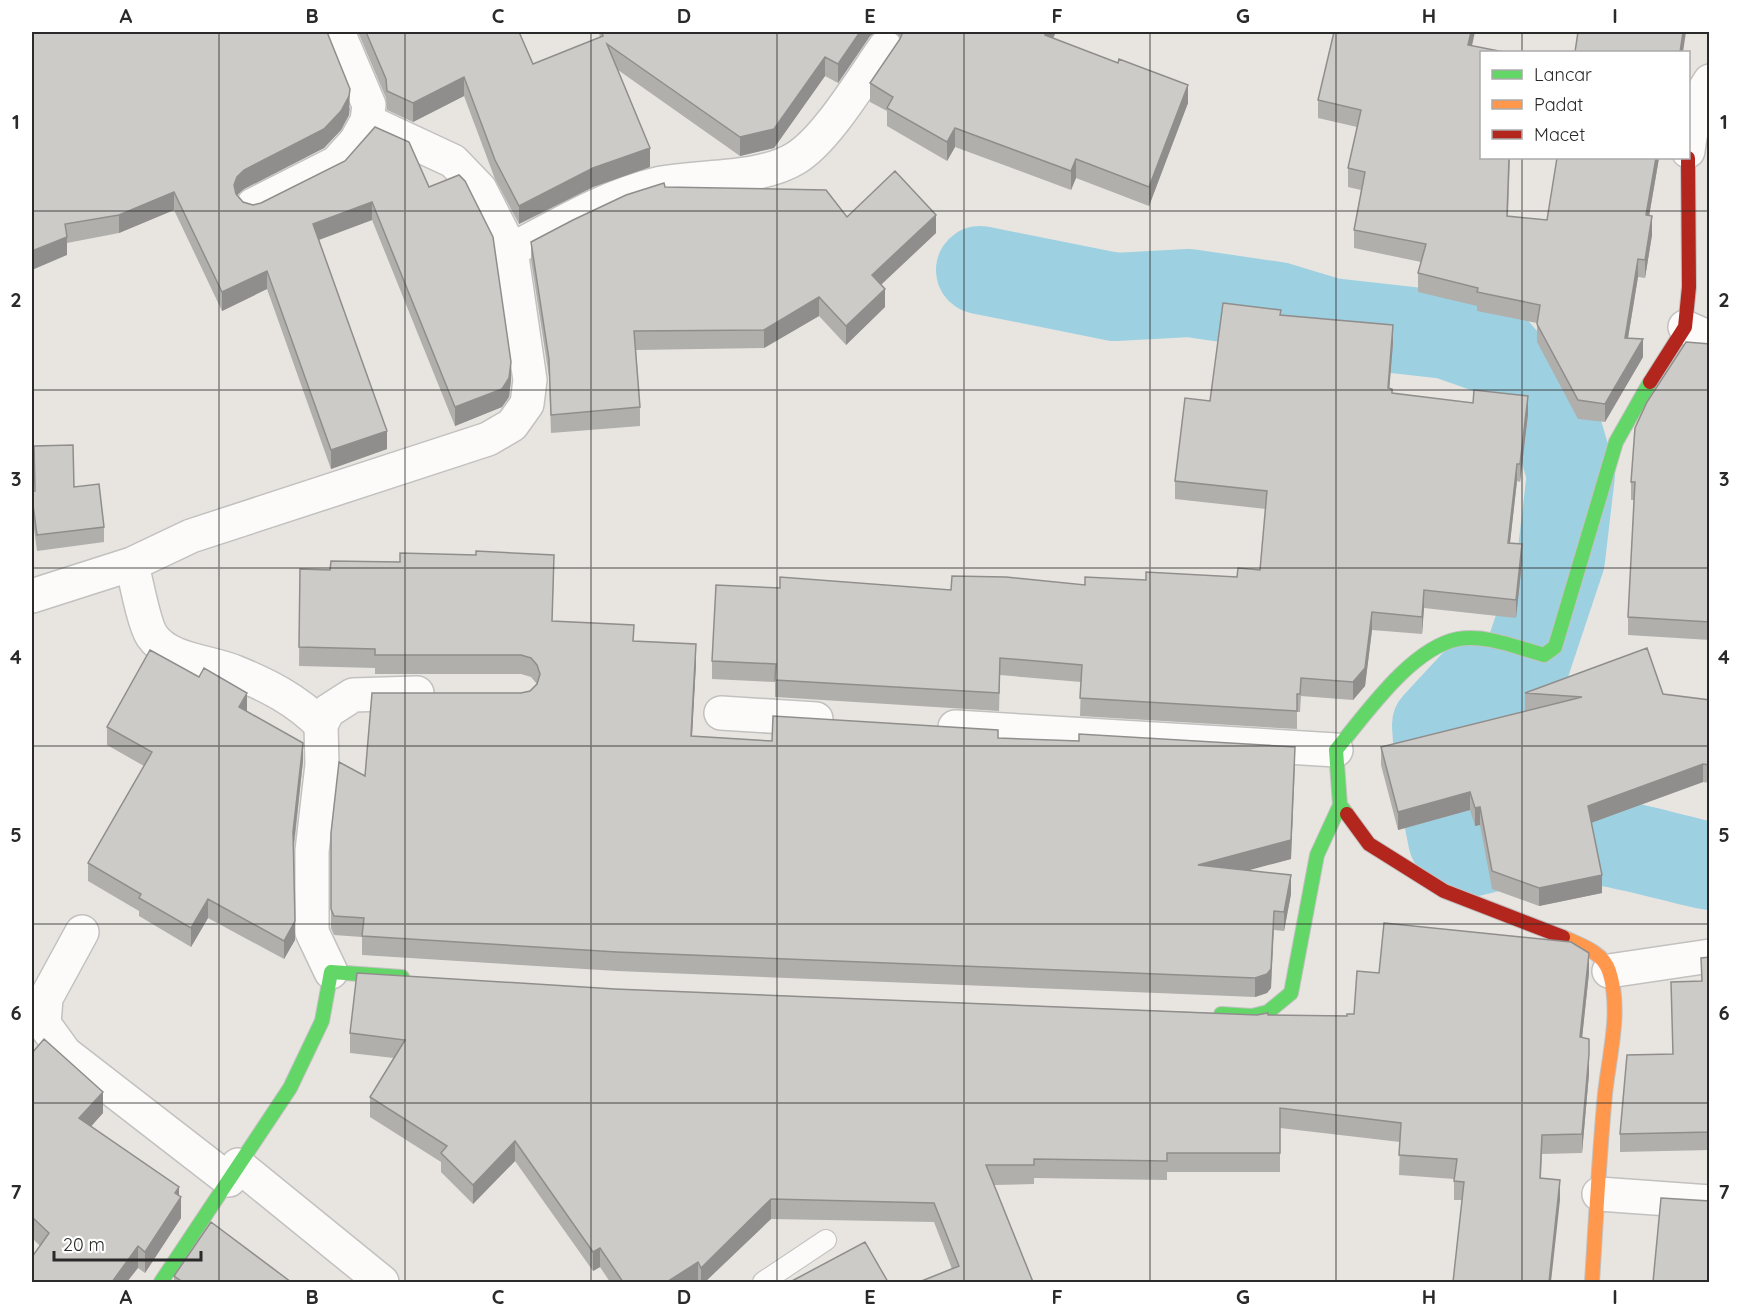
<svg xmlns="http://www.w3.org/2000/svg" width="1741" height="1314" font-family="Quicksand,sans-serif">
  <style>
    .lines { fill: none; stroke-linecap: round; stroke-linejoin: round }
    .river { stroke: #9dd1e1; stroke-width: 88 }
    .lane-casing { stroke: #c2c1c0; stroke-width: 22 }
    .street-casing { stroke: #c2c1c0; stroke-width: 36 }
    .fast-casing { stroke: #c2c1c0; stroke-width: 16 }
    .slow-casing { stroke: #c2c1c0; stroke-width: 16 }
    .jam-casing { stroke: #c2c1c0; stroke-width: 16 }
    .lane { stroke: #fcfbfa; stroke-width: 20 }
    .street { stroke: #fcfbfa; stroke-width: 33 }
    .fast { stroke: #63d668; stroke-width: 14 }
    .slow { stroke: #ff974d; stroke-width: 14 }
    .jam { stroke: #b3261e; stroke-width: 14 }
    .wall { fill: #b0afac }
    .shaded-wall { fill: #908e8c }
    .building { fill: #cdcbc8; stroke: #908e8c; stroke-width: 1.5 }
    .grid { fill: none; stroke: #2a2a2a; stroke-width: 1.5; stroke-opacity: 0.55 }
    .neatline { fill: none; stroke: #2a2a2a; stroke-width: 2 }
    .grid-label { font-size: 20px; text-anchor: middle; font-weight: bold; fill: #2a2a2a }
  </style>
  <rect width="100%" height="100%" fill="#e8e5e1"/>
  <g class="lines">
    <path class="river" d="M980 270 1115 297 1189 293 1278 306 1331 322 1447 335 1498 353 1555 420 1571 474 1561 559 1521 679 1474 684 1436 725 1439 774 1452 839 1474 852C1519 839 1565 834 1611 843 1644 849 1676 859 1710 866"/>
    <defs>
      <path id="lane" d="M763 1282 826 1240"/>
      <path id="street" d="M367 121 453 161 480 189 511 250
        M1688 151C1691 127 1696 101 1710 81
        M253 205 336 163 356 141 367 121 369 105 338 32
        M1685 327 1710 338
        M32 596 132 564
        M721 713 816 719
        M321 725C297 700 267 685 235 672 209 661 169 661 152 636 144 624 136 581 132 564L191 536 488 439 512 425 527 404 530 380 511 250C557 226 606 196 657 184 699 175 759 181 796 158 827 139 863 78 885 47
        M955 727 1336 750
        M82 932 46 998 44 1024 65 1053 229 1180
        M1609 971 1710 956
        M331 972 312 932V851L322 765 321 725 328 711 353 695 417 693
        M238 1165 382 1282
        M1599 1194 1710 1202"/>
      <path id="fast" d="M1347 814 1340 805 1336 750C1365 715 1411 648 1458 639 1486 634 1518 648 1544 655L1555 647 1616 442 1650 382
        M1221 1014 1252 1016 1268 1012 1291 993 1317 855 1340 805
        M161 1282 290 1088 322 1021 331 972 402 977"/>
      <path id="slow" d="M1563 937C1580 945 1603 952 1609 971 1622 1010 1609 1055 1605 1094 1599 1157 1596 1220 1592 1282"/>
      <path id="jam" d="M1650 382 1685 327 1689 287 1688 158
        M1347 814 1369 844 1444 891 1563 937"/>
    </defs>
    <use href="#lane" class="lane-casing"/>
    <use href="#street" class="street-casing"/>
    <use href="#fast" class="fast-casing"/>
    <use href="#slow" class="slow-casing"/>
    <use href="#jam" class="jam-casing"/>
    <use href="#lane" class="lane"/>
    <use href="#street" class="street"/>
    <use href="#fast" class="fast"/>
    <use href="#slow" class="slow"/>
    <use href="#jam" class="jam"/>
  </g>
  <path class="wall" d="M32 32 350 108 349 115 341 130 324 148 244 189 237 195 243 202 253 205 261 203 345 161 511 380 509 397 502 407 455 426 372 220 319 240 387 449 331 469 267 289 222 311 174 210 119 233 67 243V255Z
    M358 32H519L533 64 600 38 599 32H875L870 36 838 83 825 76 774 148 740 156 618 70 650 167 593 187 519 224 495 179 464 96 413 122 387 110 386 98Z
    M895 32H1056L1053 38 1188 103 1149 206 1076 178 1071 190 955 147 947 161 887 126V111L870 102V83L901 38Z
    M1472 46 1482 158H1510L1508 216 1547 220 1557 158H1659L1649 216 1652 235 1645 278 1638 277 1628 338 1643 357 1605 422 1578 419 1537 342V323L1477 311V306L1418 292V273L1421 262 1354 248V230L1361 190 1348 187V168L1357 127 1318 118V100Z
    M665 187 847 217 936 233 881 285 885 307 846 345 819 316 764 348 636 350 640 407V426L551 433 549 377 531 260V242Z
    M1281 315 1393 343 1389 389 1392 393 1528 414 1520 482 1517 481 1510 543 1522 562 1516 618 1424 608 1422 634 1372 630 1365 686 1353 700 1301 696 1300 712H1297V729L1080 716 1081 682 1000 675 999 711 775 697V682L712 679V661L780 588 951 590 1085 585 1146 580 1237 577 1260 570 1266 509 1175 499V481L1210 401Z
    M1710 344V640L1628 635V617L1634 500H1631V482Z
    M74 487 104 527V542L37 551 32 513V492Z
    M300 569 554 573 552 621 634 641 696 663 692 736 772 741 998 738 1295 766 1291 859 1248 870 1291 894 1284 931 1274 930 1271 988 1267 993 1255 997 617 971 362 955V937L334 935 331 928V833L365 776 521 693 530 691 537 684 531 677 521 674H375V668L299 666Z
    M1525 693 1710 700V783L1703 782 1591 823 1602 893 1539 906 1492 889 1480 825 1475 826 1470 810 1398 830 1381 765V747L1525 711Z
    M247 711 303 761 294 848 295 940 284 959 208 918 191 947 139 916V911L88 881V863L144 766 107 745V727Z
    M1710 957V1150L1620 1152V1134L1673 1054 1701 981Z
    M1379 973H1589L1582 1038 1589 1039V1074L1582 1153 1542 1154 1541 1178 1560 1200H1454V1179L1399 1175 1400 1142 1280 1128V1172H1167V1180L1034 1178V1184L994 1185 1033 1282 952 1269 934 1222 771 1219 705 1282H610L600 1267 593 1271 515 1161 473 1204 441 1172V1162L370 1117V1097L394 1058 350 1053V1033L615 989 1268 1015 1347 1016 1354 1014Z
    M32 1053 103 1113 91 1126 179 1196 181 1218 145 1273 138 1268 40 1246 32 1238Z
    M174 1276 291 1282H174Z"/>
  <path class="shaded-wall" d="M860 32H875L870 36 838 83V64Z
    M1046 32H1056L1045 54V35Z
    M1471 32H1475L1468 64V45Z
    M1683 32H1686L1683 52H1680Z
    M825 57V76L774 148 740 156V137Z
    M464 77V96L413 122V103Z
    M1188 85V103L1149 206V187Z
    M350 89 349 115 341 130 324 148 244 189 237 195 234 203V185L237 177 244 170Z
    M955 128V147L947 161V142Z
    M650 148V167L593 187 519 224V206L593 168Z
    M1656 158H1659L1646 234V215Z
    M1076 159V178L1071 190V171Z
    M174 192V210L119 233V215Z
    M372 202V220L313 242V224Z
    M936 215V233L872 293V275Z
    M1652 216V235L1645 278V260Z
    M67 237V255L32 270V251Z
    M1638 259V277L1625 356V338Z
    M267 271V289L222 311V292Z
    M885 289V307L846 345V326Z
    M819 297V316L764 348V330Z
    M1393 325V343L1388 406V388Z
    M1643 339V357L1605 422V404Z
    M511 362V380L509 397 502 407 455 426V407Z
    M1528 396V414L1520 482V464Z
    M387 431V449L331 469V450Z
    M1517 464V481L1508 560V543Z
    M1522 544V562L1516 618V600Z
    M1424 590V608L1422 634V617Z
    M1372 612V630L1365 686 1353 700V682Z
    M696 644V663L691 755V736Z
    M247 693V711L239 726V707Z
    M303 743V761L293 851V832Z
    M1295 747 1291 859 1198 884V865Z
    M1703 764V782L1588 824V806Z
    M1470 792V810L1398 830V812Z
    M1480 807V825L1475 826V808Z
    M1291 875V894L1284 931V912Z
    M1602 875V893L1539 906V888Z
    M208 899V918L191 947V928Z
    M1274 911 1271 988 1267 993 1255 997V978Z
    M295 921V940L284 959V941Z
    M1589 953V973L1580 1057V1037Z
    M1589 1054V1074L1582 1153V1134Z
    M103 1092V1113L79 1140V1118Z
    M515 1141V1161L473 1204V1185Z
    M1560 1180V1200L1551 1282H1549Z
    M179 1187V1201L181 1197V1218L145 1273V1252L175 1193Z
    M771 1199V1219L705 1282H701V1268Z
    M138 1246V1268L127 1282H112Z
    M600 1248V1267L593 1271V1252Z
    M698 1262V1282H667Z"/>
  <path class="building" d="M32 32H327L350 89 349 96 341 111 324 129 244 170 237 177 234 185 236 194 243 202 253 205 261 203 345 161 375 127 409 142 429 187 459 175 465 181 493 237 511 362 509 378 502 389 455 407 372 202 313 224 387 431 331 450 267 271 222 292 174 192 119 215 65 224 67 237 32 251Z
    M366 32H519L533 64 603 36 602 32H860L838 64 825 57 774 129 740 137 607 44 650 148 593 168 519 206 495 160 464 77 413 103 387 91 386 79Z
    M903 32H1046L1045 35 1118 63 1119 59 1188 85 1149 187 1076 159 1071 171 955 128 947 142 887 108 893 97 870 83 900 39Z
    M1334 32H1471L1468 45 1504 52H1482V158H1509L1507 216 1547 220 1557 158H1656L1646 215 1652 216 1645 260 1638 259 1625 338 1643 339 1605 404 1578 400 1537 324 1540 305 1477 292 1478 288 1418 273 1426 244 1354 230 1365 172 1348 168 1361 110 1318 100Z
    M1578 32H1683L1680 52H1575Z
    M895 171 936 215 872 275 885 289 846 326 819 297 764 330 634 331 640 407 551 415 549 359 531 242 573 220 626 195 664 183 665 187 826 190 847 217Z
    M1223 303 1281 310 1280 315 1393 325 1388 388 1392 389V393L1473 403 1474 390 1528 396 1520 464H1517L1508 543 1522 544 1516 600 1424 590 1422 617 1372 612 1365 668 1353 682 1301 678 1300 694H1297V711L1080 698 1082 665 1000 658 999 693 775 680 776 664 712 661 716 585 780 588V577L951 590 952 576 1006 577 1085 585V577L1146 580V572L1237 577 1238 568 1260 570 1267 491 1175 481 1185 398 1210 401Z
    M1686 342 1710 344V622L1628 617 1635 482H1631L1635 428 1647 402Z
    M73 445 74 487 99 484 104 527 37 535 32 497V492L35 491 34 446Z
    M476 551 554 555 552 621 634 625 633 641 696 644 691 736 772 741 773 716 998 730V738L1079 741V734L1295 747 1291 840 1198 865 1291 875 1284 912 1274 911 1271 969 1267 974 1255 978 617 952 362 936 364 918 334 916 331 909V833L339 762 365 776 372 693H521L530 691 537 684 540 674 537 665 531 658 521 655H375V649L299 647 300 569 330 570 331 561 400 562V553L476 555Z
    M1647 648 1663 694 1710 700V765L1703 764 1588 806 1602 875 1539 888 1492 871 1480 807 1475 808 1470 792 1398 812 1381 747 1582 697 1525 693Z
    M150 650 199 677 204 668 247 693 239 707 303 743 293 832 295 921 284 941 208 899 191 928 139 898 141 894 88 863 152 752 107 727Z
    M1384 923 1571 942 1589 953 1580 1037 1589 1039V1054L1582 1134 1542 1135 1540 1178 1560 1180 1549 1282H1453L1464 1182 1454 1181 1457 1159 1399 1155 1401 1123 1280 1108V1153H1167V1161L1034 1159V1165H986L1033 1282H919L959 1266 934 1203 771 1199 701 1268 698 1262 667 1282H623L600 1248 593 1252 515 1141 473 1185 441 1153 447 1146 370 1097 405 1040 350 1033 357 973 615 989 1257 1015 1268 1013V1015L1347 1016V1014H1354L1357 971 1379 973Z
    M1710 957V1132L1620 1134 1627 1055 1673 1054 1671 982 1702 981 1701 958Z
    M44 1039 103 1092 79 1118 179 1187 175 1193 181 1197 145 1252 138 1246 112 1282H32V1257L49 1233 32 1217V1053Z
    M1661 1198 1710 1201V1282H1653Z
    M211 1222 291 1282H183L174 1276Z
    M865 1242 888 1282H790Z"/>
  <path class="grid" d="M219 32V1282M405 32V1282M591 32V1282M777 32V1282M964 32V1282M1150 32V1282M1336 32V1282M1522 32V52M1522 158V1282M32 211H1710M32 390H1710M32 568H1710M32 746H1710M32 924H1710M32 1103H1710"/>
  <rect width="1741" height="1314" fill="none" stroke="#ffffff" stroke-width="66"/>
  <rect x="1480" y="51" width="210" height="108" fill="#ffffff" stroke="#aaaaaa" stroke-width="1.5"/>
  <rect x="1492" y="70" width="30" height="9" fill="#63d668" stroke="#aaaaaa" stroke-width="1.5"/>
  <text x="1534" y="81" font-size="18" fill="#2a2a2a">Lancar</text>
  <rect x="1492" y="100" width="30" height="9" fill="#ff974d" stroke="#aaaaaa" stroke-width="1.5"/>
  <text x="1534" y="111" font-size="18" fill="#2a2a2a">Padat</text>
  <rect x="1492" y="130" width="30" height="9" fill="#b3261e" stroke="#aaaaaa" stroke-width="1.5"/>
  <text x="1534" y="141" font-size="18" fill="#2a2a2a">Macet</text>
  <path d="M54 1251v9h147v-9" fill="none" stroke="#2a2a2a" stroke-width="3"/>
  <text x="63" y="1251" font-size="18" fill="#2a2a2a" stroke="#ffffff" stroke-width="4.5" paint-order="stroke">20 m</text>
  <rect x="33" y="33" width="1675" height="1248" class="neatline"/>
  <g class="grid-label">
    <text x="126" y="23">A</text>
    <text x="312" y="23">B</text>
    <text x="498" y="23">C</text>
    <text x="684" y="23">D</text>
    <text x="870" y="23">E</text>
    <text x="1057" y="23">F</text>
    <text x="1243" y="23">G</text>
    <text x="1429" y="23">H</text>
    <text x="1615" y="23">I</text>
    <text x="16" y="129">1</text>
    <text x="1724" y="129">1</text>
    <text x="16" y="307">2</text>
    <text x="1724" y="307">2</text>
    <text x="16" y="486">3</text>
    <text x="1724" y="486">3</text>
    <text x="16" y="664">4</text>
    <text x="1724" y="664">4</text>
    <text x="16" y="842">5</text>
    <text x="1724" y="842">5</text>
    <text x="16" y="1020">6</text>
    <text x="1724" y="1020">6</text>
    <text x="16" y="1199">7</text>
    <text x="1724" y="1199">7</text>
    <text x="126" y="1304">A</text>
    <text x="312" y="1304">B</text>
    <text x="498" y="1304">C</text>
    <text x="684" y="1304">D</text>
    <text x="870" y="1304">E</text>
    <text x="1057" y="1304">F</text>
    <text x="1243" y="1304">G</text>
    <text x="1429" y="1304">H</text>
    <text x="1615" y="1304">I</text>
  </g>
</svg>
